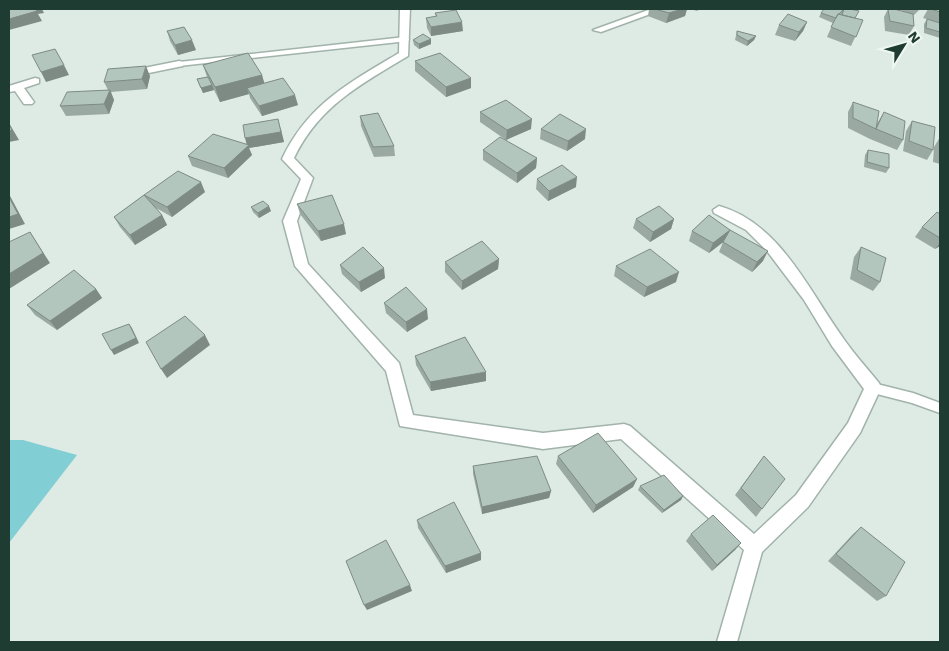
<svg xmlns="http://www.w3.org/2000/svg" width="949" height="651" font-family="'Work Sans',sans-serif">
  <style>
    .water { fill: #81cfd5 }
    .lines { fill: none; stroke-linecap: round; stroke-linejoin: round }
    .lane-casing { stroke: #a1b3ab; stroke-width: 3 }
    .street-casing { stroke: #a1b3ab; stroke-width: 3 }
    .lane { fill: #fff; fill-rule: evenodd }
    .street { fill: #fff; fill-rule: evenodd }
    .wall { fill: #9aaaa3 }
    .shaded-wall { fill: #7d8b84 }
    .building { fill: #b3c6bd; stroke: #7d8b84 }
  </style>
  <rect width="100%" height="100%" fill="#deebe4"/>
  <path class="water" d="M9 440H23L77 455 9 543Z"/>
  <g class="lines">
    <defs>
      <path id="lane" d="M405 37 409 39 408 41 179 66 175 64 179 62Z
        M873 383 913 393 940 403V413L912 403 869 392 867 388 869 384Z"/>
      <path id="street" d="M400 9H410L408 56C360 85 319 106 294 158L313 178 297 221 308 264 399 363 413 415 543 433 624 424 630 426 754 534 796 495 848 423 864 389 832 346 804 300 767 251 746 230 714 213 713 210 719 206C780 223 809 291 843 338 854 354 867 368 879 383L881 388 860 433 808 507 762 552 737 642H717L744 550 621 439 543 449 400 426 386 371 295 266 283 221 301 179 282 159C308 104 349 83 399 53Z
        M651 9H664L601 32 593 30Z
        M179 61 183 62V66L129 77 124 74 129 71Z
        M35 78 39 79V83L24 88 34 102 32 104H24L15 91 9 92V86Z"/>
    </defs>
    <use href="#lane" class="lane-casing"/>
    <use href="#street" class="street-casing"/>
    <use href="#lane" class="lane"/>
    <use href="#street" class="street"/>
  </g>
  <path class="wall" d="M649 9H687L685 16 666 23 648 16Z
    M690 9H700L697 11Z
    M850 9 855 18 863 20 851 46 827 37 833 23 819 17 821 13Z
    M888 9H894L906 12 898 9H920L914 15H913L914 26 909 35 885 31 884 17Z
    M928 9H940V38L924 33V24L927 19 934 21 923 18Z
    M435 13 463 31 431 36 427 28 426 18 436 17Z
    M807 22 803 31 795 41 775 35 779 25Z
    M167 31 196 50 178 55 170 41Z
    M737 31 756 36 754 40 747 46 735 40Z
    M413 40 431 44 419 49 414 45Z
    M415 61 471 78V88L446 97 415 71Z
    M203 65 262 75 264 83 298 105 262 116 250 98 249 94 220 102 214 90 203 93 199 84 197 79 207 77Z
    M150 76 147 89 111 92 114 100 109 114 66 116 60 106 108 90 104 82Z
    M853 102 876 125 884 112 903 140 897 150 870 139 848 128V112Z
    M480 112 531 129 506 140 480 122Z
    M360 116 394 146 395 156 374 157 361 126Z
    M912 121 933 150 927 160 903 151 906 131Z
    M281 129 284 142 249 148 252 155 228 178 192 166 188 156 247 145Z
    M541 129 585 139 567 151 540 139Z
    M940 137V164L933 162 934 147Z
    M483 150 537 158 536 168 517 183 483 160Z
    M868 150 889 168 886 173 864 167 865 155Z
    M537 179 576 187 548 201 536 189Z
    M205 192 172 217 156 208 162 215 167 225 135 245 120 227 114 217 144 195Z
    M297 204 346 234 321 241 300 214Z
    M251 207 271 211 259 218 253 212Z
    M940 214V246L935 249 915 237 922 227Z
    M709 215 763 261 752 272 719 252 723 242 709 253 689 241 692 231Z
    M636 219H674L671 229 650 242 633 228Z
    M861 247 880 282 873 291 850 279 854 257Z
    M499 259 498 269 462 290 445 272V262Z
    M340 265 385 278 361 292 342 274Z
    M616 266 676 282 644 297 614 276Z
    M96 289 102 298 57 330 35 315 27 305Z
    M384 303 428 319 407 332 386 313Z
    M415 356 486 381 431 391 416 365Z
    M558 456 637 479 633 487 593 513 556 464Z
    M764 456 762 509 756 517 735 495Z
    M473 466 551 491 549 498 482 514 473 474Z
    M640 486 683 496 681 500 662 513 638 490Z
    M417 520 481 553V560L446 573 418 528Z
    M861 527 886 596 877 601 828 561 853 534Z
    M691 534 741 543 735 550 712 571 686 541Z"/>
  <path class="shaded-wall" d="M35 9H42L44 13 38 14 42 21 9 30V19Z
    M682 9H687L685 16 666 23 669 13Z
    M462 22 463 31 431 36V27Z
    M807 22 803 31 795 41 799 32Z
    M756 36 754 40 747 46 748 41Z
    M431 39V44L419 49V44Z
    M192 40 196 50 178 55 175 45Z
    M64 65 69 75 46 82 41 72Z
    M146 66 150 76 147 89 142 79Z
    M262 75 266 89 247 88 249 94 220 102 215 87Z
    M471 78V88L446 97V87Z
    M212 85 214 90 203 93 201 88Z
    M110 90 114 100 109 114 104 104Z
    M295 95 298 105 262 116 259 106Z
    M278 119 284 142 249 148 252 155 228 178 224 168 247 146 245 138Z
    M532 119 531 129 506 140 507 130Z
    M9 123 19 140 9 142Z
    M586 129 585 139 567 151 568 141Z
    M537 158 536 168 517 183V173Z
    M577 177 576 187 548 201 549 191Z
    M201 182 205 192 172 217 167 207Z
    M9 194 25 224 9 229Z
    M269 206 271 211 259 218 258 213Z
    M162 215 167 225 135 245 130 235Z
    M674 219 671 229 650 242 653 232Z
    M344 224 346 234 321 241 318 231Z
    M730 230 726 240 709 253 713 243Z
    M30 232 50 263 9 289V274Z
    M940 243V246L935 249Z
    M768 251 763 261 752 272 757 262Z
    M499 259 498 269 462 290V281Z
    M384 268 385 278 361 292 359 282Z
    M679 272 676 282 644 297 647 287Z
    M96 289 102 298 57 330 50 321Z
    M427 309 428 319 407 332 406 322Z
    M129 324 132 328 139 343 114 355 111 350Z
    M205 335 210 345 167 378 161 369Z
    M486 372V381L431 391 430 382Z
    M637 479 633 487 593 513 596 505Z
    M551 491 549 498 482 514V507Z
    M683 496 681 500 662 513 664 510Z
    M741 543 735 550 712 571 717 565Z
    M481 553V560L446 573 445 566Z
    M410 585 412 591 367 610 364 605Z"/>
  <path class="building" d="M9 9H35L37 11 9 19Z
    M655 9H682L669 13Z
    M824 9H844L839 14H838L836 18 821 13Z
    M844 9H850L859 11 855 18 842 15Z
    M888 9H894L913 14 914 26 890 21Z
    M931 9H940V12Z
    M456 10 462 22 431 27 426 18 437 16 435 13Z
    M788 14 807 22 799 32 779 25Z
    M838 14 863 20 856 37 831 27Z
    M927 19 940 23V32L926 28Z
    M184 27 192 40 175 45 167 31Z
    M737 31 756 36 748 41 737 35Z
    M423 34 431 39 419 44 413 40Z
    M55 49 64 65 41 72 32 55Z
    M248 53 262 75 215 87 203 65Z
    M440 53 471 78 446 87 415 61Z
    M146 66 142 79 104 82 108 69Z
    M208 77 212 85 201 88 197 79Z
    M283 78 295 95 259 106 247 88Z
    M110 90 104 104 60 106 67 92Z
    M506 100 532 119 507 130 480 112Z
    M853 102 879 111 876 129 884 112 905 121 903 140 876 129 853 118Z
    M378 113 394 146 373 147 360 116Z
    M560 114 586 129 568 141 541 129Z
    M278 119 281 132 245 138 243 125Z
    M912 121 935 127 933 150 909 141Z
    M9 124 12 130 9 131Z
    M213 134 249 145 224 168 188 156Z
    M500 137 537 158 517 173 483 150Z
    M868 150 889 154V168L867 162Z
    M562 165 577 177 549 191 537 179Z
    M178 171 201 182 167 207 144 195Z
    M144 195 162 215 130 235 114 217Z
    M332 195 344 224 318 231 297 204Z
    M9 197 18 214 9 217Z
    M263 201 269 206 258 213 251 207Z
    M659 206 674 219 653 232 636 219Z
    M937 212 940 214V238L922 227Z
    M709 215 730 230 713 243 692 231Z
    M730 230 768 251 757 262 723 242Z
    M30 232 43 253 9 274V242Z
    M482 241 499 259 462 281 445 262Z
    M363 247 384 268 359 282 340 265Z
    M861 247 886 258 880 282 857 270Z
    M650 249 679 272 647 287 616 266Z
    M74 270 96 289 50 321 27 305Z
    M406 287 427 309 406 322 384 303Z
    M185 316 205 335 161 369 146 342Z
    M129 324 136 338 111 350 102 334Z
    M465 337 486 372 430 382 415 356Z
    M598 433 637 479 596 505 558 456Z
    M537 456 551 491 482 507 473 466Z
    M764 456 785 479 762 509 741 488Z
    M664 475 683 496 664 510 640 486Z
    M454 502 481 553 445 566 417 520Z
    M713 515 741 543 717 565 691 534Z
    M861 527 905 562 886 596 836 554Z
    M386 540 410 585 364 605 346 561Z"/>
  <rect width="949" height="651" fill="none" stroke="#1e3c31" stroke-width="20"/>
  <g transform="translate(904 45) rotate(53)" stroke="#eff7f2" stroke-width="4" paint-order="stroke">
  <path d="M0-4L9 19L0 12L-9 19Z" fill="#1e3c31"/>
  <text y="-8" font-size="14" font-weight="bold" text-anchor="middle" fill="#1e3c31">N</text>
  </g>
</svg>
